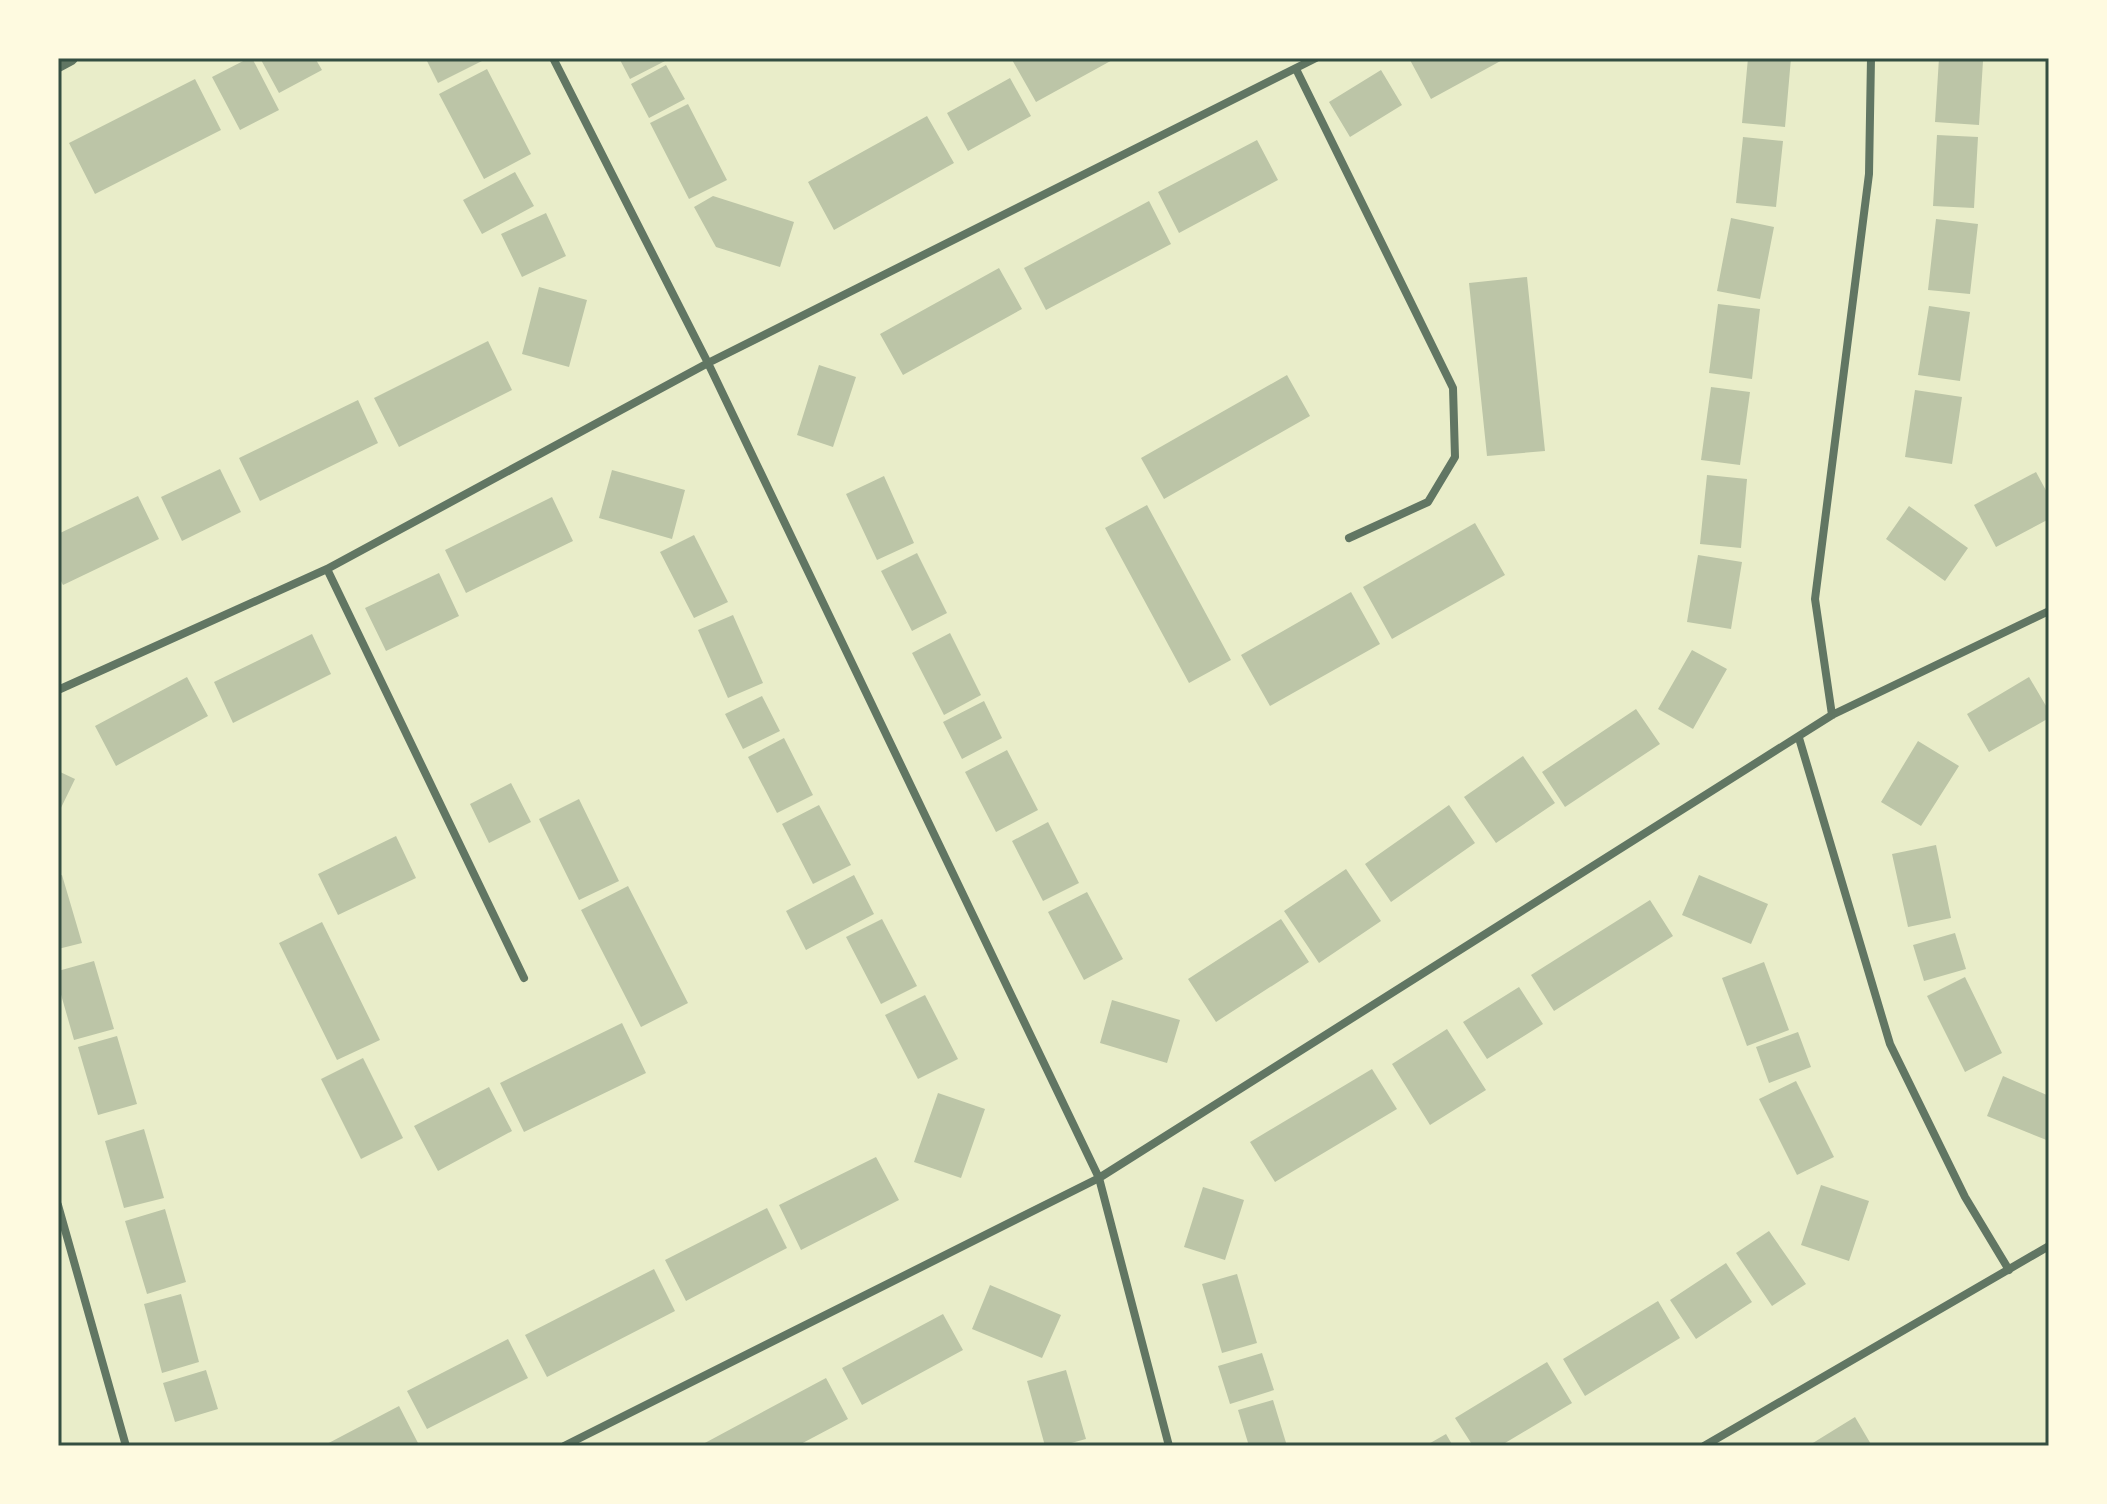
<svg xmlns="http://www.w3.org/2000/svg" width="2107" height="1504" font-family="Rubik,sans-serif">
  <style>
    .building { fill: #bcc5a7 }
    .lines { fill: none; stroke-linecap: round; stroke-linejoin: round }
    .minor { stroke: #617663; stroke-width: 8 }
    .tertiary { stroke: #617663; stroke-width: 14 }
    .neatline { fill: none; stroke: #344e41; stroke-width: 3 }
  </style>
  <rect width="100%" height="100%" fill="#e9edc9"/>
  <path class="building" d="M249 58H252L279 110 240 130 212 77Z
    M260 58H315L322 70 279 93Z
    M428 58H488L438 83 426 59Z
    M619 58H663L665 61 630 79Z
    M1011 58H1116L1036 102Z
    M1414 58H1506L1431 99 1410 60Z
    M1748 58H1791L1785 127 1742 123Z
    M1939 58 1983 61 1979 125 1935 122Z
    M666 65 685 99 649 118 631 84Z
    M487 69 531 154 484 179 439 94Z
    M1381 70 1402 105 1350 137 1329 102Z
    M1010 78 1031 116 968 151 947 113Z
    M195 79 221 130 95 194 69 143Z
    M688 104 727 180 689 199 650 123Z
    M927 116 954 163 834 230 808 182Z
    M1937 135 1978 137 1974 208 1933 206Z
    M1743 137 1783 141 1776 207 1736 203Z
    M1257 140 1278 180 1179 233 1158 192Z
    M515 172 534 206 482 234 463 200Z
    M713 196 794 222 780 267 716 247 694 207Z
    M1149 201 1171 244 1046 310 1024 268Z
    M546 213 566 256 522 277 501 234Z
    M1731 218 1774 227 1760 299 1717 291Z
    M1936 219 1978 224 1970 294 1928 290Z
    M999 268 1022 309 903 375 880 334Z
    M1527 277 1545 451 1487 456 1469 283Z
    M539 287 587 300 569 367 522 354Z
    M1718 304 1760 309 1752 379 1709 373Z
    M1929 306 1970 312 1960 381 1918 375Z
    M488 341 512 390 399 447 374 398Z
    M819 365 856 377 833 447 797 435Z
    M1287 375 1310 416 1164 499 1141 458Z
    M1711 387 1750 392 1740 465 1701 460Z
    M1915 390 1962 397 1952 464 1905 457Z
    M358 400 378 443 260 501 239 458Z
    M220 469 241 512 182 541 161 497Z
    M612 470 685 490 672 539 599 518Z
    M2036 472 2049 496V519L1996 547 1974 505Z
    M1707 475 1747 479 1741 548 1700 544Z
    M884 476 914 543 877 560 846 494Z
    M138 496 159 539 63 585 58 575V534Z
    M552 497 573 541 466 593 445 550Z
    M1147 505 1231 660 1189 683 1105 528Z
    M1909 506 1968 548 1945 581 1886 539Z
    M1475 523 1505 575 1392 639 1363 587Z
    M694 535 728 602 694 618 660 552Z
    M917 553 947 613 912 631 881 571Z
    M1698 555 1742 562 1731 629 1687 622Z
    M439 573 459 616 386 651 365 608Z
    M1351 592 1380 644 1270 706 1241 655Z
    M733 615 763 683 728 698 698 630Z
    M950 633 981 695 944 715 912 653Z
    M312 634 331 674 233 723 214 682Z
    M1692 650 1727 669 1693 729 1658 709Z
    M187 677 208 716 116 766 95 726Z
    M2029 677 2049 711V718L1989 752 1967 714Z
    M762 696 780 731 743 749 725 714Z
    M984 701 1002 738 962 759 943 722Z
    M1636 709 1660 744 1565 807 1542 772Z
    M784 738 813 795 777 813 748 757Z
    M1918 741 1959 766 1921 826 1881 802Z
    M1007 750 1038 810 996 832 965 772Z
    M1523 756 1555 803 1496 843 1464 797Z
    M58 771 75 779 58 814Z
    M511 783 531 822 489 843 470 804Z
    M579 799 619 881 579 900 539 819Z
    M819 805 851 865 813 884 782 824Z
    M1449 805 1475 843 1391 902 1365 864Z
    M1048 822 1079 883 1043 901 1012 841Z
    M396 836 416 878 338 915 318 874Z
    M1936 845 1951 918 1908 927 1892 854Z
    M1346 869 1381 921 1319 963 1284 911Z
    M62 875 82 943 58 949V876Z
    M854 875 874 914 806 950 786 911Z
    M1699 875 1768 904 1751 944 1682 915Z
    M628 886 688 1003 641 1027 581 910Z
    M1087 892 1123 959 1084 980 1048 912Z
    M1650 900 1673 936 1554 1011 1531 975Z
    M882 919 917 986 881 1004 846 937Z
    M1281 919 1309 962 1216 1022 1188 979Z
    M322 922 380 1040 337 1060 279 943Z
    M1955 933 1966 969 1924 981 1913 945Z
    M94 961 114 1029 74 1040 58 984V971Z
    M1764 962 1789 1030 1747 1046 1722 978Z
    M1965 977 2002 1053 1965 1072 1927 996Z
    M1519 987 1543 1024 1487 1059 1463 1022Z
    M925 995 958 1059 918 1079 885 1015Z
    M1112 1000 1180 1020 1167 1063 1100 1043Z
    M622 1023 646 1073 524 1132 500 1083Z
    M1447 1029 1486 1090 1430 1125 1392 1064Z
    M1798 1032 1811 1067 1769 1083 1756 1047Z
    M117 1036 137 1104 98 1115 78 1047Z
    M363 1058 403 1138 361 1159 321 1079Z
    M1372 1069 1397 1109 1275 1182 1250 1142Z
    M2003 1076 2049 1096V1141L1987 1116Z
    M1796 1081 1834 1157 1797 1175 1759 1099Z
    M489 1087 512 1131 438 1171 414 1126Z
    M938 1093 985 1109 961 1178 914 1162Z
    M144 1129 164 1198 124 1208 105 1141Z
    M876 1157 899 1200 801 1250 779 1205Z
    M1821 1185 1869 1201 1849 1261 1801 1245Z
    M1203 1187 1244 1200 1225 1260 1184 1247Z
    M767 1208 787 1248 686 1301 665 1260Z
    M165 1209 186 1282 147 1294 125 1221Z
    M1769 1231 1806 1284 1772 1306 1736 1253Z
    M1726 1263 1752 1302 1696 1339 1670 1300Z
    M654 1269 675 1311 547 1377 525 1335Z
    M1237 1274 1257 1343 1222 1353 1202 1284Z
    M990 1285 1061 1315 1042 1358 972 1329Z
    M181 1294 199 1362 162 1373 144 1304Z
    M1658 1301 1680 1338 1585 1396 1563 1359Z
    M943 1314 963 1350 862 1405 842 1368Z
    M508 1339 528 1378 427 1429 407 1391Z
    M1262 1353 1274 1390 1230 1404 1218 1366Z
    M1547 1362 1572 1403 1500 1446H1473L1455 1418Z
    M206 1370 218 1409 175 1422 163 1383Z
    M1066 1370 1086 1439 1060 1446H1045L1027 1381Z
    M826 1378 848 1419 797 1446H705L703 1444Z
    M1273 1400 1287 1446H1249L1238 1410Z
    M399 1406 418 1443 412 1446H323Z
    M1855 1417 1872 1446H1808Z
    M1446 1434 1453 1446H1425Z"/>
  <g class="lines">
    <path class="minor" d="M553 58 708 363 1099 1178 1169 1446
      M1296 69 1453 388 1455 457 1428 502 1349 538
      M327 569 524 978
      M58 690 327 569 708 363 1316 58
      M1832 715 1815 599 1869 174 1871 58
      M1799 738 1890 1044 1965 1197 2009 1270
      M58 1205 126 1446
      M564 1446 1099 1178 1832 715 2049 611
      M1704 1446 2049 1246"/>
    <path class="tertiary" d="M58 65 71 58"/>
  </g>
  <rect width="2107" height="1504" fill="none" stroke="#fefae0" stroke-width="120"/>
  <rect x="60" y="60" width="1987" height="1384" class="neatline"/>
</svg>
